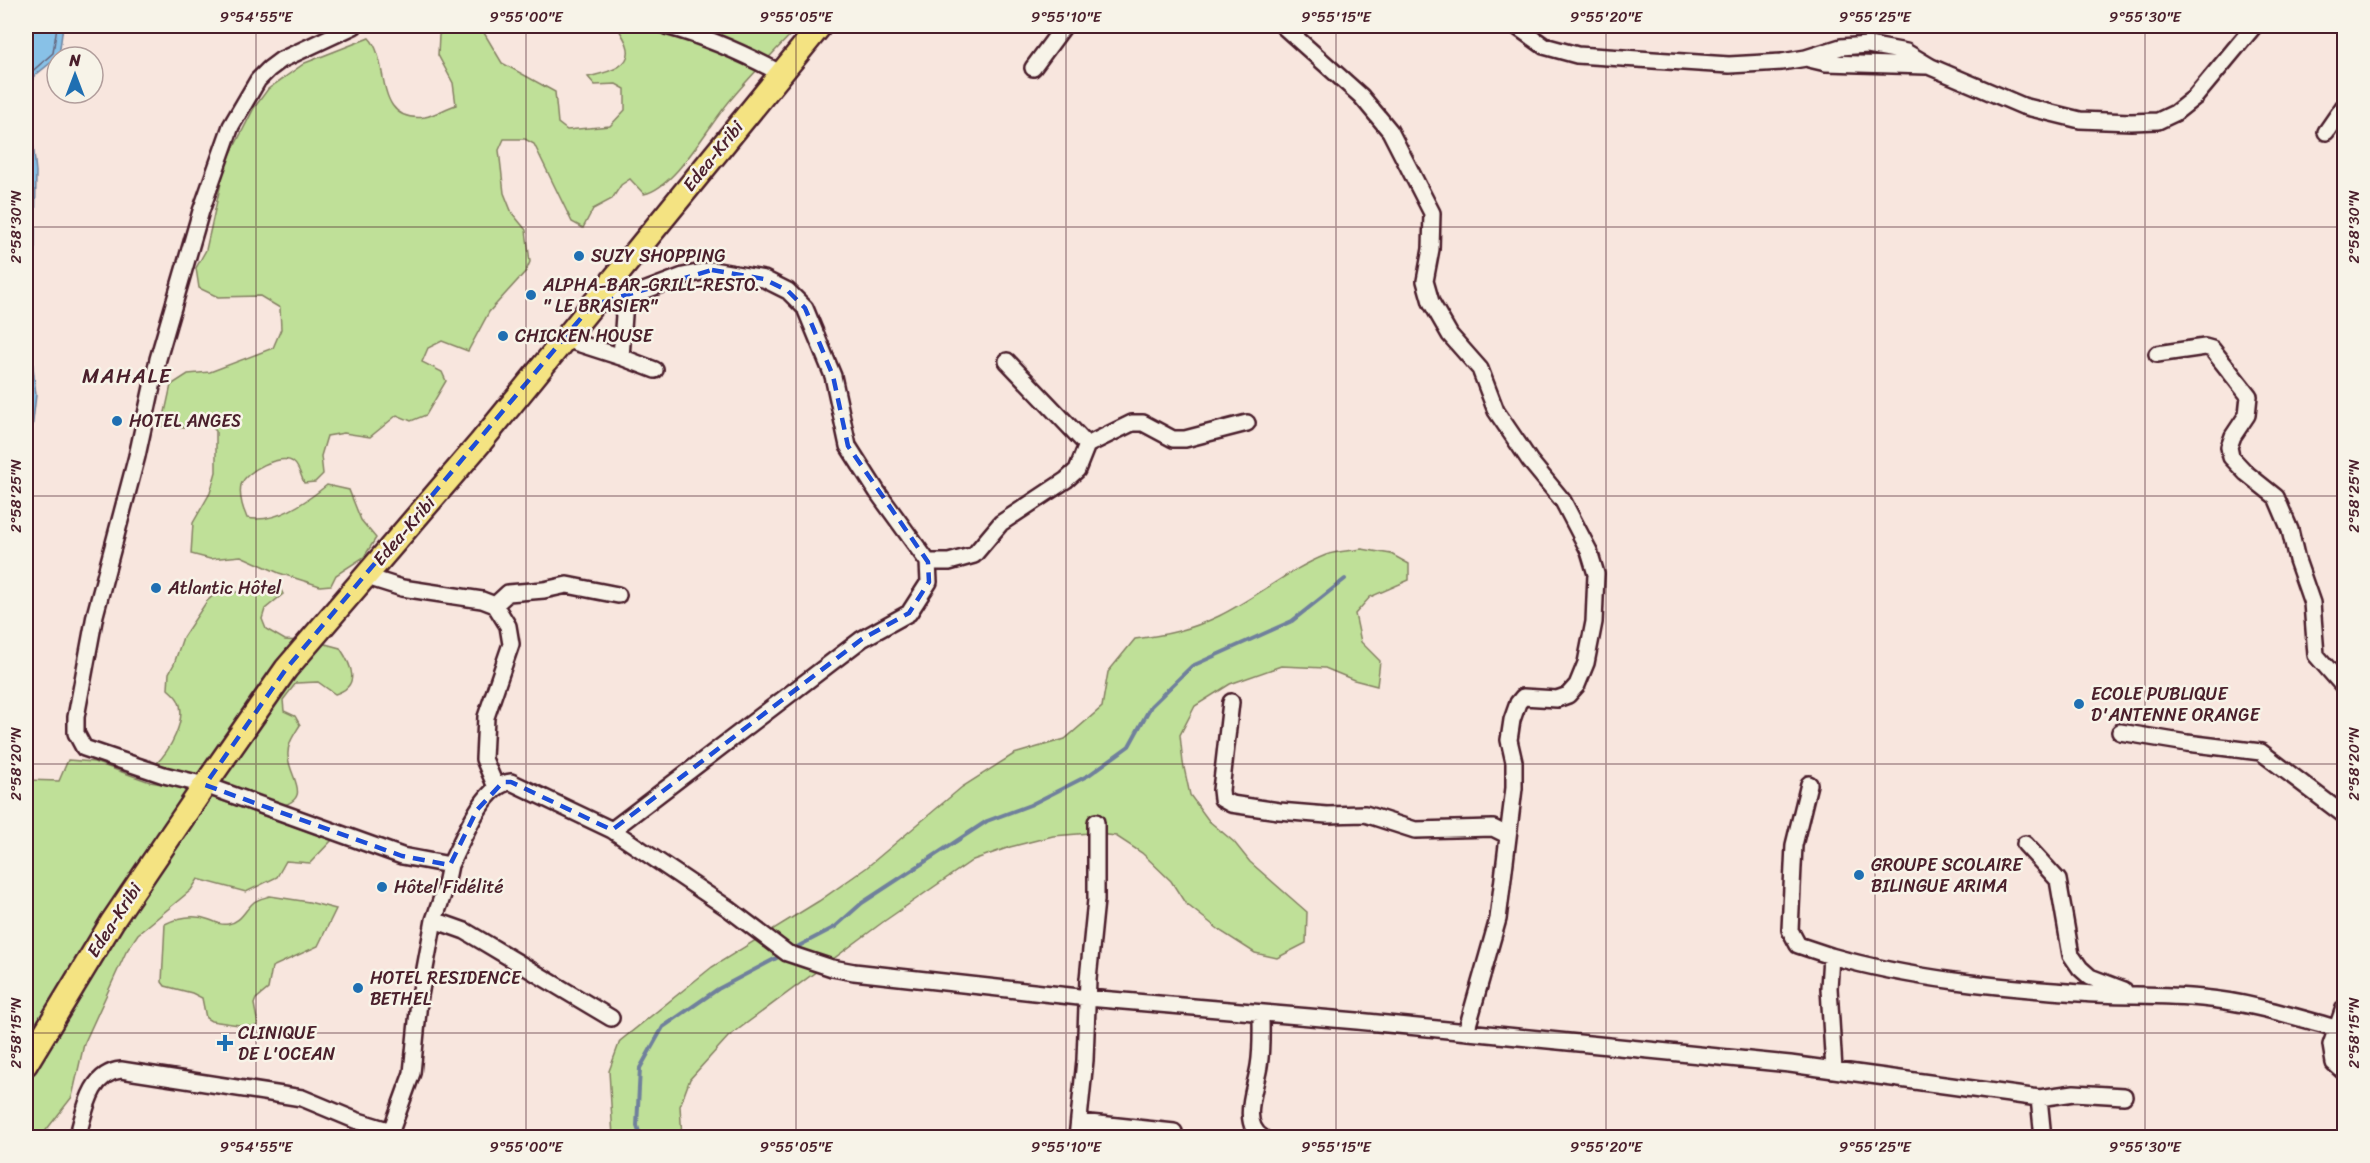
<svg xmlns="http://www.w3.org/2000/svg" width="2370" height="1163" font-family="Sriracha,sans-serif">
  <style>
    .green { fill: #bfe098; stroke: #848062; stroke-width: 1.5 }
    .water { fill: #88c1e7; stroke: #6f809c; stroke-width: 1.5 }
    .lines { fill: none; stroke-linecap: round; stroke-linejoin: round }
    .shore { stroke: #636076; stroke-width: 1.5 }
    .stream { stroke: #6f809c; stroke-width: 4 }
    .minor-casing { stroke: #4a1f2b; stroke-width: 20 }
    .highway-casing { stroke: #4a1f2b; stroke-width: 27 }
    .minor { stroke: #f7f3e8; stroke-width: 15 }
    .highway { stroke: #f4e382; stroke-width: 22 }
    .marked { fill: none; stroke: #1d4ed8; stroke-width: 4.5; stroke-dasharray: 12 8; stroke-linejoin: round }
    .ticks { fill: none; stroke: #4a1f2b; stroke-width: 1.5; stroke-opacity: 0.45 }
    .poi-dot { fill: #1f6fb2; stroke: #f7f3e8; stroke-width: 2 }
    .labels { text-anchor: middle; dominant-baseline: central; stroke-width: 5; stroke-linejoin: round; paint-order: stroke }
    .street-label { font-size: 18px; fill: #4a1f2b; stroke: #f7f3e8 }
    .poi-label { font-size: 18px; fill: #4a1f2b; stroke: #f7f3e8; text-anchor: start }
    .quarter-label { font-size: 21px; letter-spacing: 1.5px; fill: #4a1f2b; stroke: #f7f3e8 }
    .neatline { fill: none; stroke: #4a1f2b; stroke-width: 2 }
    .ticks-label { font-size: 15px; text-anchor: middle; fill: #4a1f2b }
  </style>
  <rect width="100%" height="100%" fill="#f8e6de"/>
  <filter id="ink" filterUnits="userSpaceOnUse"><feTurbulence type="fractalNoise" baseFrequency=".0167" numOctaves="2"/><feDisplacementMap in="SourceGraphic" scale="12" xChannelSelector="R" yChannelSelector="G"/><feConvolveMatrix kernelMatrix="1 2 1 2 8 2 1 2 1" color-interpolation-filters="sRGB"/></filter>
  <g filter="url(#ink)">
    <path class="green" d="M458 26H480L502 63 555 92 558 123 567 130 610 126 625 110V89L616 84 595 85 588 77C603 73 635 68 627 45 625 39 621 33 618 28L609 26H799C777 49 754 72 733 97 710 122 677 187 644 194L630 179 621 185 612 199 593 209 583 228 572 222 534 144 525 139H504L499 150 504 193 512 213 526 230 530 262 526 271 489 312 468 351 442 341 428 348 422 362 442 372 446 381 426 415 411 421 397 415 370 437 344 433 327 436 321 456 323 474 315 482 304 483C301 476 299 466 293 462 281 453 245 471 241 485 239 495 243 509 247 518 276 524 306 502 327 485L349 490 361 520 376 538 364 557 336 575 331 585 320 586 279 573 241 556 210 559 191 554 193 523 210 493 216 472V431L200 416 182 428 162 426 171 385 188 374 210 372 273 348 281 329 280 308 260 296 218 297 199 288 196 268 206 250 225 165 254 108 268 89 305 63 369 38C391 60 372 124 425 117 435 115 446 108 456 105L453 83 438 55 439 35 447 27Z
      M1362 549 1391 554 1409 564V580L1370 597 1355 614 1361 642 1380 661 1377 686 1354 680 1325 668 1281 666 1230 684 1195 706 1180 735 1183 763 1190 795 1209 821 1234 842 1250 862 1307 912 1306 943 1277 958 1255 953 1222 932 1185 903 1171 881 1142 853 1116 836 1090 833 1053 836 1010 847 973 860 883 922 728 1037 690 1079 680 1106 682 1137H613L609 1071 620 1041 712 967 819 901 866 868 962 787 1014 754 1065 739 1102 707 1108 672 1135 639C1166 635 1190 630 1219 616 1256 598 1288 570 1326 555 1337 551 1351 551 1362 549Z
      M281 590 283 594 265 609 262 619 266 629 285 640 318 642 340 648C352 666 361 686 335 694L318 682 296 683 283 700 284 711 295 716 300 725C294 735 287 744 288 756 289 778 315 799 277 807L164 770 155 765C169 752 188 719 178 700 176 696 171 692 168 689L169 673 174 664 183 637 207 601 215 594 221 593Z
      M68 760 94 762 150 782 186 788 332 840 310 863 286 861 277 877 246 892 198 879 191 890 138 934 126 952 84 1044 72 1097 40 1138 26 1137V780L59 781Z
      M270 896 309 902 336 909 318 946 272 967 268 989 256 999 254 1004 258 1025 253 1027 211 1021 206 1018 202 998 192 993 165 986 162 982 165 924C179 917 195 914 210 920 217 923 221 925 228 924 241 922 244 911 253 903 257 899 264 898 270 896Z"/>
    <path class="water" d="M26 26H63L59 56 33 77 31 122 36 172 35 247 28 319 36 395 29 456 26 464Z"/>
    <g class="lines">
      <path class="shore" d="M26 106 28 75 53 53 57 26
        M26 130C31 182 30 233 26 285
        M26 349 30 395 26 437"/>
      <path class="stream" d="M793 949 835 927 862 903 987 821 1030 805 1089 775 1129 746 1151 706 1192 666 1292 621 1345 579
        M641 1138 637 1126 640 1068 663 1027 718 989 784 954"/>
      <defs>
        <path id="minor" d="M354 26 281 60 269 69 258 80 231 126 201 211 158 359 137 456 95 615 76 717V733L84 748 164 775 205 785 402 856 450 865C462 842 483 784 511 782L612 830 729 909 787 953 832 968 854 972 1088 998 1357 1021 1790 1064 2039 1098 2074 1093 2124 1096
          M666 26C707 37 743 53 780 73
          M1283 26 1361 96 1390 131 1432 213 1431 249 1425 281 1431 302 1450 335 1480 369 1496 411 1530 461 1563 501 1589 551 1596 574 1594 622 1586 663 1577 685 1568 695 1557 699 1523 697 1518 703 1512 720 1509 740 1514 762V788L1498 919 1466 1032
          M1516 26 1544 46 1577 55 1729 65 1782 62 1806 58 1841 47 1868 45 1906 52 1931 67 2023 106 2080 120 2131 122 2158 121 2175 113 2195 97 2254 26
          M1809 59 1826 63 1926 66
          M1033 68 1064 26
          M2326 132 2344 106
          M620 300 624 315 621 357 655 370
          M592 305 620 300 683 276 712 270 764 279 788 291 805 308 833 376 848 446 878 493 928 562H949L974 555 1001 523 1066 480 1077 470 1087 445 1132 423H1143L1173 439H1185L1247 423
          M565 339 621 357
          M2157 354 2205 347 2212 349 2249 396 2247 415 2233 436 2229 447 2231 457 2246 473 2276 497 2290 530 2297 560 2312 603 2316 655 2344 687
          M1007 361 1087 445
          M364 576 402 588 482 600 495 605 508 626 511 644 486 717 484 759 496 787
          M495 605 508 593 544 590 567 585 618 595
          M1231 702 1221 790 1222 799 1231 804 1279 811 1327 815 1365 814 1415 830 1493 828 1507 835
          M2120 732 2187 743 2261 752 2344 815
          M1809 784 1794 845 1790 930 1798 945 1831 956
          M612 830 862 639 909 613 929 582 928 562
          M2025 844 2058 880 2071 955 2080 968 2090 977 2124 990
          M434 920 465 931 611 1018
          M2344 1008 2331 1045 2334 1063 2344 1072
          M1261 1013C1261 1030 1262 1049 1259 1066 1256 1087 1239 1124 1263 1138
          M1834 1070 1829 988 1831 956C1911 979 1996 987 2079 993 2120 996 2162 994 2202 998 2248 1002 2292 1016 2336 1028
          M2039 1098 2043 1138
          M1080 1122 1174 1132
          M77 1138C85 1112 89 1073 121 1070L302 1098 355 1120 391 1131 412 1073 419 1001 434 920 445 889 450 865
          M1077 1138 1085 1060 1088 979 1096 900V822"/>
        <path id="highway" d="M26 1064 112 922 205 785 286 669 480 443 820 26"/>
      </defs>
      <use href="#minor" class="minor-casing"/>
      <use href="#highway" class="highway-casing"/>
      <use href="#minor" class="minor"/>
      <use href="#highway" class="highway"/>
    </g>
  </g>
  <path class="marked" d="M712 270 764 279 788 291 805 308 833 376 848 446 928 562 929 582 909 613 862 639 612 830 511 782H503L477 810 450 865 402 856 205 785 286 669 592 305Z"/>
  <path class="ticks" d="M256 26V1138M526 26V1138M796 26V1138M1066 26V1138M1336 26V1138M1606 26V1138M1875 26V1138M2145 26V1138M26 227H2344M26 496H2344M26 764H2344M26 1033H2344"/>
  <g class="poi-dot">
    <circle cx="579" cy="256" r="6"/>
    <circle cx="531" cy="295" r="6"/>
    <circle cx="503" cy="336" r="6"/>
    <circle cx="117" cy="421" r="6"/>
    <circle cx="156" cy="588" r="6"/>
    <circle cx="2079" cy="704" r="6"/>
    <circle cx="1859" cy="875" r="6"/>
    <circle cx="382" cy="887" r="6"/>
    <circle cx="358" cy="988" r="6"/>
    <path d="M222 1034h6v6h6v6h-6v6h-6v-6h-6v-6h6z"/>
  </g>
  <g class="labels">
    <g class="street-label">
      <text transform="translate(713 156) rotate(-51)">Edea-Kribi</text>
      <text transform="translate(404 531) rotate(-49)">Edea-Kribi</text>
      <text transform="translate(114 920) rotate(-57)">Edea-Kribi</text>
    </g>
    <g class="poi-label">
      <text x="591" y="256">SUZY SHOPPING</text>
      <text x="543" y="285">ALPHA-BAR-GRILL-RESTO.<tspan x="543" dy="21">" LE BRASIER"</tspan></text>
      <text x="515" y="336">CHICKEN HOUSE</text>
      <text x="129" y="421">HOTEL ANGES</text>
      <text x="168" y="588">Atlantic Hôtel</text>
      <text x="2091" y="694">ECOLE PUBLIQUE<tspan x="2091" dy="21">D'ANTENNE ORANGE</tspan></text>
      <text x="1871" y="865">GROUPE SCOLAIRE<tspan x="1871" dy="21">BILINGUE ARIMA</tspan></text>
      <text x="394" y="887">Hôtel Fidélité</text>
      <text x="370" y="978">HOTEL RESIDENCE<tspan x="370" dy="21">BETHEL</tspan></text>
      <text x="238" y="1033">CLINIQUE<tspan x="238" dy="21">DE L'OCEAN</tspan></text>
    </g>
    <g class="quarter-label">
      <text x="127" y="376">MAHALE</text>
    </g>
  </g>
  <rect width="2370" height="1163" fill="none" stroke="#f7f3e8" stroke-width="66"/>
  <g transform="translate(75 75)"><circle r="28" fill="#f7f3e8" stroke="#b29e9c" stroke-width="1.5"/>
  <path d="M0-4.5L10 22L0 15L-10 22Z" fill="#1f6fb2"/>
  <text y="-9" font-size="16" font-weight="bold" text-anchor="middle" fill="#4a1f2b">N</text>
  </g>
  <rect x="33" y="33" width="2304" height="1097" class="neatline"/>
  <g class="ticks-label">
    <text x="256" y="22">9°54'55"E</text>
    <text x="526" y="22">9°55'00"E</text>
    <text x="796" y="22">9°55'05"E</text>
    <text x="1066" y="22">9°55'10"E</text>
    <text x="1336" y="22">9°55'15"E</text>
    <text x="1606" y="22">9°55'20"E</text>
    <text x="1875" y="22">9°55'25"E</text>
    <text x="2145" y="22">9°55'30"E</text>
    <text transform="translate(16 227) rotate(-90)" y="5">2°58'30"N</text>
    <text transform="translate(2354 227) rotate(-90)" y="5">2°58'30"N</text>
    <text transform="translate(16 496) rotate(-90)" y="5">2°58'25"N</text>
    <text transform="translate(2354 496) rotate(-90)" y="5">2°58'25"N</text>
    <text transform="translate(16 764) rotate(-90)" y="5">2°58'20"N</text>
    <text transform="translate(2354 764) rotate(-90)" y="5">2°58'20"N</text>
    <text transform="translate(16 1033) rotate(-90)" y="5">2°58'15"N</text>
    <text transform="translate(2354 1033) rotate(-90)" y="5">2°58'15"N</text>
    <text x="256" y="1152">9°54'55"E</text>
    <text x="526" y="1152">9°55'00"E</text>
    <text x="796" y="1152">9°55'05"E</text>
    <text x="1066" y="1152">9°55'10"E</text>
    <text x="1336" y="1152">9°55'15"E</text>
    <text x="1606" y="1152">9°55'20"E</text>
    <text x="1875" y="1152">9°55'25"E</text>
    <text x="2145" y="1152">9°55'30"E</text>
  </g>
</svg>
